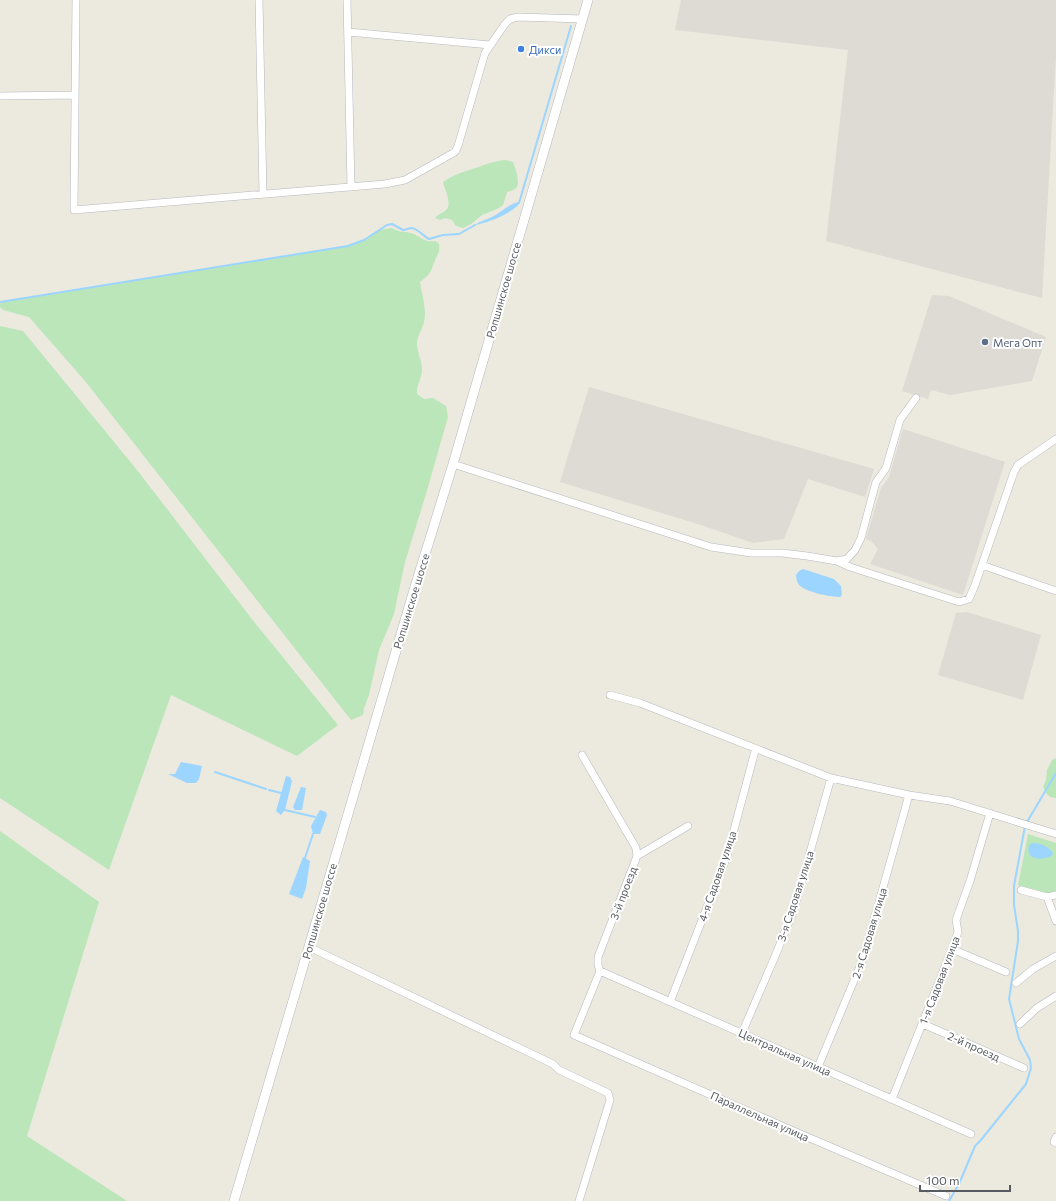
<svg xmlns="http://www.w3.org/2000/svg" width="1056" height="1201" font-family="Commissioner,sans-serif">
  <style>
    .industrial { fill: #dddbd4 }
    .green { fill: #bae6b9 }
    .water { fill: #9cd5ff }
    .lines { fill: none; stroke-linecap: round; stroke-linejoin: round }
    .stream { stroke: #9cd5ff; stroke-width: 2 }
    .street-casing { stroke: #b5b8bd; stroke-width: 8 }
    .secondary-casing { stroke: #b5b9bf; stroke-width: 10 }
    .street { stroke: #fff; stroke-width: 7 }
    .secondary { stroke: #fff; stroke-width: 9 }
    .shop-dot { fill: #3f7fe0; stroke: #fff; stroke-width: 1.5 }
    .service-dot { fill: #5c6f8a; stroke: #fff; stroke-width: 1.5 }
    .labels { text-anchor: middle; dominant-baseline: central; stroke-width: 4; stroke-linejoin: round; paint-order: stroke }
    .shop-label { font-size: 11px; fill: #366cbe; stroke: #fff; text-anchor: start }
    .street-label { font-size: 11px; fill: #585c61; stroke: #fff }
    .service-label { font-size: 11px; fill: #4e5e75; stroke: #fff; text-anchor: start }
  </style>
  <rect width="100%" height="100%" fill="#ece9df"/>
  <path class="industrial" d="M681 0H1056V55L1042 298 826 241 848 50 675 30Z
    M932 295 949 296 1046 337 1032 381 950 395 931 390 928 399 902 391Z
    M589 387 874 469 865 497 808 479 784 539 753 543 701 525 560 482Z
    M903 429 1005 462 963 595 870 564 878 549 871 541 866 539 881 488 889 477Z
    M967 612 1041 635 1023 700 938 675 956 613Z"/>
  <path class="green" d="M506 160 513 162C515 168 521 183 516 188 514 190 510 191 507 192L503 205 497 209 482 215 471 224 463 228 456 226 452 220 445 218 440 220 435 218C439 213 442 214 446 210 453 205 444 188 443 182 453 175 458 174 469 170 482 166 492 161 506 160Z
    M392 228C400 233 403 231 411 233 421 236 423 243 436 241L439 244C440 253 438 253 435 260 430 274 431 273 420 282 422 295 427 310 424 322 422 330 416 338 417 346 418 354 422 362 422 370 422 379 416 385 417 394L424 399 433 398 446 406 448 417 426 494 405 562 394 614 379 650 369 695 364 708 363 715 351 720 85 381 29 317 3 310 0 307V304L2 302 348 246 364 240 379 230Z
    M0 326 23 331 137 470 251 618 338 725 297 756 171 695 109 870 0 798Z
    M1056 758V798C1048 798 1046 793 1043 787L1046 780 1047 770 1052 760Z
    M0 831 99 902 27 1136 127 1201H0Z
    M1028 834 1056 843V892L1049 894 1018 885Z"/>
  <path class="water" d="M520 202C516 212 485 224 475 225 480 221 486 220 492 217 501 213 509 203 520 202Z
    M803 569 834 579 841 586 842 595 840 597C830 597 806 592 799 585 797 582 796 579 796 575L799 571Z
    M181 762 202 766 199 779 196 783H187L168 774H175Z
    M286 776 290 777 292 781 285 810 281 815 276 811Z
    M301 787 306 788 302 810H295L293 807Z
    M320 810 326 812 327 815 320 834H313L311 826Z
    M1032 843C1040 843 1048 846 1053 853L1051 856C1041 861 1025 860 1029 845Z
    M303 857 310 861 306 888 302 899 289 894Z"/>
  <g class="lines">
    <path class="stream" d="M519 203 571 26
      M0 302 348 246 364 240 387 225 392 224 403 230C406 230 409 228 412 228 416 228 425 237 429 239L443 235 459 234 475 225
      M215 772 266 789
      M269 790 281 793
      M285 810 315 817
      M1027 822 1056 773
      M305 858 313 834
      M949 1201 959 1184 975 1146 981 1140 1026 1084 1031 1068 1030 1060 1019 1039 1009 999 1018 941V931L1014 905V886L1025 826"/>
    <defs>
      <path id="street" d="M76 0 74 210 385 184 405 180 455 152 458 146 485 53 505 24 510 19 518 17 583 19
        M259 0 263 194
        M347 0 351 187
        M348 32 490 45
        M0 96 75 95
        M453 464 711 547 751 553H782L807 556 837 561 850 567 959 602 969 599 975 585 1014 472 1018 465 1056 439
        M837 561 847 559 855 550 861 538 876 482 886 468 900 420 916 398
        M982 565 1056 591
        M610 695 640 703 831 778 909 795 950 801 1056 834
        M582 755 636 848 637 856 598 957V965L600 971
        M637 856 688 826
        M1021 890 1047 897 1056 895
        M1047 897 1056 921
        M309 947 553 1064 559 1070 608 1093 610 1100 579 1201
        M952 949 1006 972
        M600 971 574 1035 805 1136 946 1196
        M600 971 971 1134
        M1016 983 1033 969 1056 956
        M670 1002 727 856 755 751 757 749
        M923 1024 1024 1068
        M1020 1024 1037 1008 1056 996
        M742 1033 776 954 793 912 831 778
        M818 1067 863 959 909 795
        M892 1099 952 949 958 932 956 920 970 881 990 813
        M1056 1137 1054 1142 1056 1143"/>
      <path id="secondary" d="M234 1201 414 590 453 464 588 0"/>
    </defs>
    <use href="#street" class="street-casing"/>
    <use href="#secondary" class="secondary-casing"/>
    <use href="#street" class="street"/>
    <use href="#secondary" class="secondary"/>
  </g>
  <circle class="shop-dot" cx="521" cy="49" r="4"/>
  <circle class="service-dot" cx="985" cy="342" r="4"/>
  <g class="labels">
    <g class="shop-label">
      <text x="529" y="49">Дикси</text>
    </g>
    <g class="street-label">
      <text transform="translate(503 290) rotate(-74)">Ропшинское шоссе</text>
      <text transform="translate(411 601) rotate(-73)">Ропшинское шоссе</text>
      <text transform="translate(717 876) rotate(-71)">4-я Садовая улица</text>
      <text transform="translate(623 893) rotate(-69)">3-й проезд</text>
      <text transform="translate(795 896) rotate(-72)">3-я Садовая улица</text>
      <text transform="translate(319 911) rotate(-74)">Ропшинское шоссе</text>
      <text transform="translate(869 933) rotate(-73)">2-я Садовая улица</text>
      <text transform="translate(939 980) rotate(-69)">1-я Садовая улица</text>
      <text transform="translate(974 1046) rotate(24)">2-й проезд</text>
      <text transform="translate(785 1052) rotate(24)">Центральная улица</text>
      <text transform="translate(760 1116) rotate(24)">Параллельная улица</text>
    </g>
    <g class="service-label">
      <text x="993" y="342">Мега Опт</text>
    </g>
  </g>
  <path d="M920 1185v6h90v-6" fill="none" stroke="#585c61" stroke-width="2"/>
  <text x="926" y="1185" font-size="12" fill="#585c61" stroke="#ffffff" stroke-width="3" paint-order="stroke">100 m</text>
</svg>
